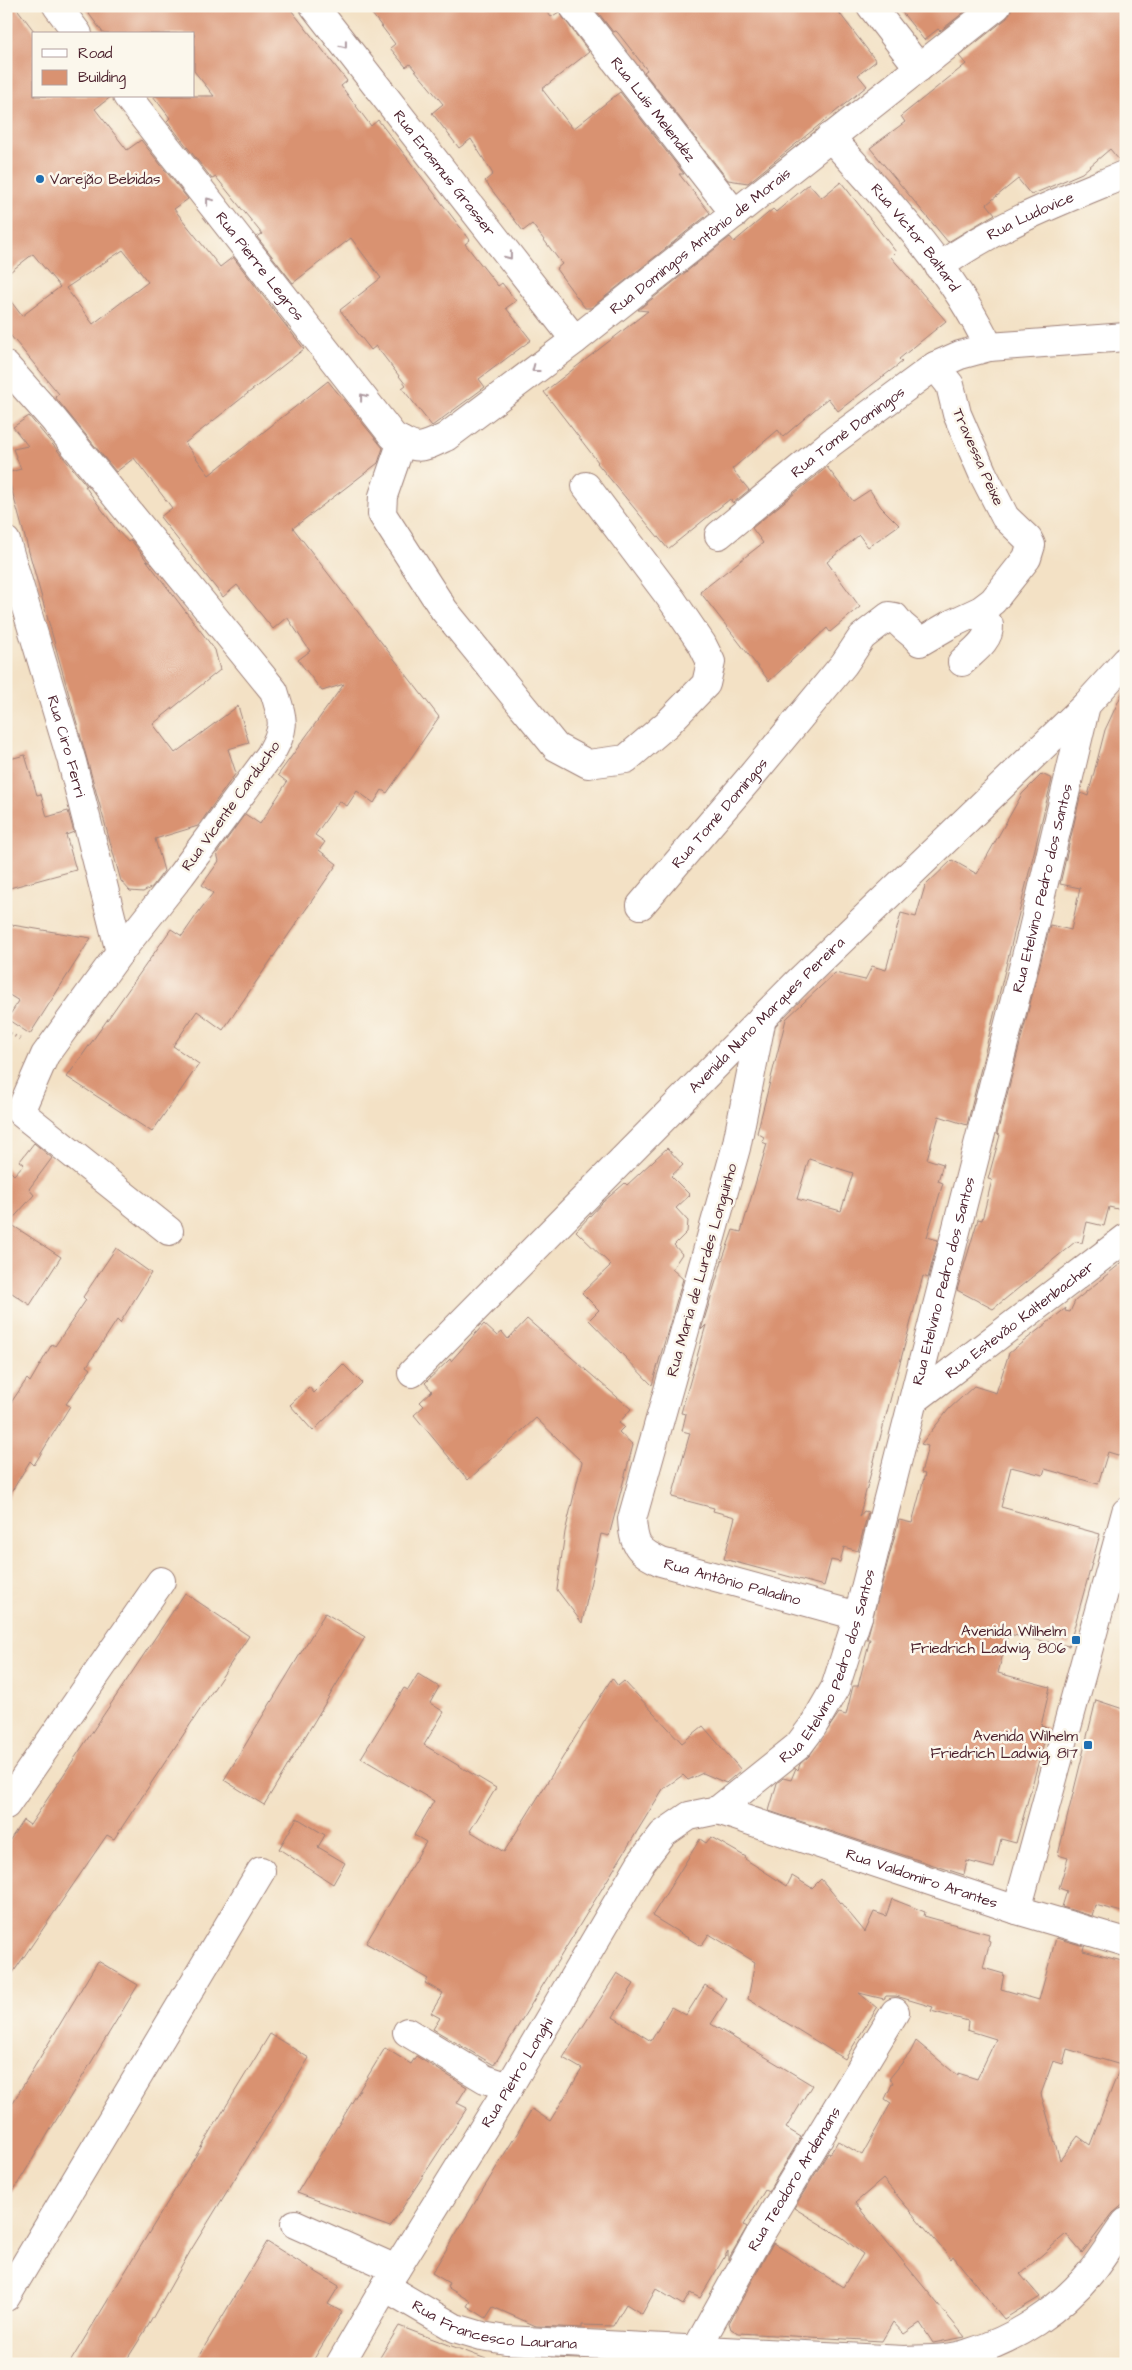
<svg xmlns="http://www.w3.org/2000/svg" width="1132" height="2370" font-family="'Architects Daughter',sans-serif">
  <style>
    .building { fill: #d99271; fill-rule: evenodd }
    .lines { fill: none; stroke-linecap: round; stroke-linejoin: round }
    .minor-casing { stroke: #9e8078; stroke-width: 30 }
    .path { stroke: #9e8078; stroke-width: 3; stroke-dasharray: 1 4; stroke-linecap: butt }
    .minor { stroke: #fff; stroke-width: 28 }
    .oneway { stroke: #ae9aa0 }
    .poi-dot { fill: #1f6fb2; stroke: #fbf7ec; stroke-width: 2 }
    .labels { text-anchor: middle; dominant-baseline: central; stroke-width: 5; stroke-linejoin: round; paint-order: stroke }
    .street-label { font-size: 15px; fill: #4a1f2b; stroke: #fbf7ec }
    .poi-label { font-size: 15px; fill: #4a1f2b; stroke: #fbf7ec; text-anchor: end }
  </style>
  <rect width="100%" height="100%" fill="#fbf7ec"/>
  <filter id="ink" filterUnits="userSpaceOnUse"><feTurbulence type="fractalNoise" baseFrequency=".02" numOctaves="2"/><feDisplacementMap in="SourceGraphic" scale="10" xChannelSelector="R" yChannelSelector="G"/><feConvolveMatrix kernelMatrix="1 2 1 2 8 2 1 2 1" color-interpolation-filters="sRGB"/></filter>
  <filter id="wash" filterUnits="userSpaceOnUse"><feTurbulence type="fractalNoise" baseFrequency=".0096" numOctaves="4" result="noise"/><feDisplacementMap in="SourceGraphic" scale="20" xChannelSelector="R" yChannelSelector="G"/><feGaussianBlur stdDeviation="1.12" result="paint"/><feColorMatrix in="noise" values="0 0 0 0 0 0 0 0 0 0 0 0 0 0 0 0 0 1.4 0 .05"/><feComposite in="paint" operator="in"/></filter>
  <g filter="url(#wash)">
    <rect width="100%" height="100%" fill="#f3e1c5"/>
    <g id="blocks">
      <path class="building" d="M6 6H15L34 31V96H112L95 109 127 150 141 140 188 199 174 209 220 267 233 257 304 349 185 443 209 475 328 381 383 448 378 463 293 528 439 717 387 793 382 790 374 803 357 791 347 806 339 801 315 835 325 842 319 850 337 864 223 1030 197 1011 173 1046 199 1064 152 1132 67 1077 171 929 182 936 200 910 213 893 202 885 219 861 217 853 245 814 260 824 287 782 278 775 344 684 322 691 298 660 310 651 287 617 273 629 237 585 223 597 160 517 172 508 134 458 116 472 55 397 59 394 6 330V295L22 316 60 287 33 254 6 275ZM123 250 148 282 93 324 66 288Z
        M83 6H288L347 81 341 86 371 126 378 120 470 240 465 244 498 286 502 283 516 301 506 308 531 340 479 379 485 387 432 426 402 388 406 385 376 346 371 350 340 310 381 278 351 238 293 283 257 237 262 234 216 177 212 179 167 121 170 118 153 96H214L194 71V34H104Z
        M366 6H543L551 17 559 12 589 52 542 89 573 129 620 92 684 174H679L710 213 591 308H585L556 269 562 264 532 224 523 231 485 181 493 174 471 139 459 148 432 113 443 104 410 64 406 67 390 48 395 44Z
        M593 6H834L876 61 858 75 867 86 748 183 728 180 644 72 647 70 618 33 616 31 613 32Z
        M897 6H972L940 31 938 29 924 40Z
        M1012 6H1126V159L1119 160 1110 149 1082 173 1031 195 1018 179 987 204 995 214 948 242 870 148 905 122 901 116 966 64 959 56 1007 18Z
        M841 182 896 252 891 257 946 321 899 359 902 362 838 411 828 398 783 437 778 430 732 469 749 490 733 503 730 499 668 549 597 463 598 462 544 392 648 311 638 310 730 237 734 242 773 209 776 212 809 184 821 198Z
        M29 416 87 486H85L89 492 117 530 128 542 131 540 215 650 220 670 153 724 175 753 238 706 249 743 228 749 236 773 198 826 155 839 164 871 152 887 143 892 130 891 121 881 7 473 21 469 13 449 28 446 13 427Z
        M827 467 853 501 870 490 881 507 899 525 868 547 859 535 827 562 860 607 830 632 827 628 769 681 700 592 763 543 752 528Z
        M1126 685V1211L1109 1207 1104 1226 1087 1222 1082 1243 1075 1242 993 1309 957 1290 978 1219 982 1220 992 1180 988 1179 1000 1135 997 1134 1050 925 1071 930 1080 888 1060 884 1081 793 1088 796 1105 730Z
        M25 755 37 795 41 794 47 817 68 811 74 832 66 835 76 870 6 889V760Z
        M1042 774 1052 779 967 1125 939 1116 927 1159 943 1164 938 1181 943 1183 927 1237 938 1240 928 1278 923 1276 861 1510 859 1517 864 1511 868 1512 858 1551 844 1547 840 1562 831 1560 824 1586 724 1559 735 1517 713 1511 714 1508 672 1497 690 1433 682 1431 686 1414 681 1413 706 1325 701 1330 722 1261 733 1230 741 1232 767 1144 762 1142 764 1137 757 1133 786 1019 835 973 865 980 872 966 886 970 901 913 916 917 925 886 952 860 977 874 1022 794ZM809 1159 853 1173 841 1211 797 1199Z
        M6 924 91 938 30 1034 7 1019 19 1001 6 993Z
        M34 1143 52 1158 29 1189 34 1195 9 1223 61 1257 30 1305 6 1289V1167L14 1175 24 1164 20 1161Z
        M667 1148 683 1165 671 1176 690 1195 676 1208 688 1221 687 1232 674 1245 682 1254 672 1269 683 1279 652 1385 589 1320 599 1310 582 1293 611 1265 576 1231 603 1202 625 1183 627 1185Z
        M116 1248 151 1273 120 1323 117 1320 87 1366 91 1369 66 1404 70 1406 34 1465 30 1461 6 1501V1410L27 1379 30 1382 52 1344 55 1346 86 1300 83 1297Z
        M1126 1259V1442L1121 1456 1108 1452 1098 1484 1045 1469 1043 1475 1011 1467 1001 1507 1100 1534 1069 1646 1008 1634 998 1673 1050 1687 1041 1726 1048 1728 1016 1843 1001 1839 994 1868 967 1861 964 1875 769 1811 777 1783 783 1778 791 1780 796 1768 798 1770 800 1764 810 1755 839 1713 846 1715 853 1686H858L870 1639H867L899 1520 912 1523 925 1474 921 1473 928 1446 921 1444 949 1409 974 1386 996 1393 1009 1353 1066 1308 1065 1311 1070 1312 1075 1301Z
        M527 1319 631 1409 619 1423 624 1427 619 1432 633 1445 609 1536 601 1534 582 1623 557 1590 565 1532 582 1462 536 1418 468 1480 414 1415 424 1406 420 1402 432 1391 425 1383 450 1359 451 1361 484 1324 497 1336 502 1332 508 1339Z
        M343 1364 362 1383 313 1431 290 1405 309 1387 314 1393Z
        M185 1593 249 1636 114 1839 107 1835 6 1983V1846L23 1820 30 1825Z
        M325 1613 365 1637 264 1805 224 1780Z
        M418 1674 439 1687 430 1703 444 1712 424 1745 496 1788 470 1831 504 1852 612 1678 618 1686 624 1681 682 1743 703 1726 741 1770 726 1783 703 1773 688 1780 683 1775 663 1789 494 2065 433 2029 440 2018 431 2013 443 1993 425 1983 428 1979 366 1943 426 1842 414 1835 434 1801 361 1758 404 1688 408 1690Z
        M1096 1700 1126 1710V1913L1095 1905 1092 1916 1062 1907 1067 1891 1059 1888 1068 1858 1058 1855Z
        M297 1818 325 1835 318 1847 345 1863 333 1884 279 1849Z
        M711 1837 746 1857 745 1859 787 1886 792 1876 812 1888 821 1879 865 1932 874 1912 886 1916 892 1899 925 1912 924 1916 989 1934 988 1940 990 1941 983 1968 1004 1974 1001 1989 1039 2000 1056 1938 1084 1946 1083 1951 1126 1962V2202L1113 2213 1082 2253 1066 2234 1020 2274 1040 2297 1004 2319 953 2256 951 2259 883 2179 855 2203 965 2337 933 2343 920 2323 904 2334 893 2322 882 2341 738 2333 731 2329 729 2323 773 2243 843 2287 863 2254 843 2238 794 2208 828 2153 830 2154 838 2141 862 2155 891 2103 885 2099 893 2082 889 2079 910 2053 916 2041 958 2076V2073L977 2079 996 2039 967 2030 968 2021 931 2011 933 2007 896 1996H886L884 1999 859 1993 877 2008 845 2059 748 1999 755 1962 709 1934 701 1946 652 1916 700 1839 706 1843ZM1067 2049 1121 2065 1090 2145 1078 2136 1060 2160 1041 2094 1053 2061 1063 2064Z
        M98 1961 138 1985 6 2203V2114Z
        M617 1973 634 1984 613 2017 651 2041 671 2007 686 2015 705 1985 727 1999 711 2024 812 2085 786 2128 801 2137 768 2192 765 2190 744 2225 747 2227 728 2260V2251L700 2298 690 2293 683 2305 656 2289 642 2314 626 2304 613 2326 582 2325V2328L536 2326 493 2307 486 2318 467 2306 470 2301 447 2287 449 2283 432 2273 532 2109 550 2121 582 2069 563 2058Z
        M270 2034 309 2058 191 2250 148 2326 124 2364H69Z
        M385 2048 411 2064 416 2056 467 2087 457 2103 467 2108 390 2227 297 2193Z
        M267 2242 339 2286 328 2304 342 2312 311 2364H194Z
        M399 2326 494 2362 493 2364H376Z
        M551 2358 581 2359V2364H560Z"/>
    </g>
  </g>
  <g filter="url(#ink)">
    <use href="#blocks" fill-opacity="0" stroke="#9e8078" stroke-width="1"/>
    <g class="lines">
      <defs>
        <g id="minor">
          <path d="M57 6 78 34"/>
          <path id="s1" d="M314 6 575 340"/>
          <path id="s2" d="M573 6 735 214"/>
          <path d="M871 6 919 68"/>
          <path id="s3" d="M127 96 393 436C418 451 420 449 446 437L575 340 997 6"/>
          <path id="s4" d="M830 137C888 201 952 269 989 347"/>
          <path id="s5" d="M939 267C996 225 1061 201 1126 174"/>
          <path d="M6 366 53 419 274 691C284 723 286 726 270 755L181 875 120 952 45 1055 20 1112 169 1231"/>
          <path d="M402 441 383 496 382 514 444 610 556 747 588 764 626 759 667 724 706 684 711 662 702 644 672 600 586 486"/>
          <path id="s6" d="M719 535 832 442 935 366 960 355 989 347 1126 337"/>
          <path id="s7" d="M6 541 72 762 120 952"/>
          <path d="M962 662C972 652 990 641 989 625L978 612"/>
          <path id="s8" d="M641 905 748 780 844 664 862 637 889 616 895 617C904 631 910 629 920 642L951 624 981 610 993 601 1027 558 1031 545 1028 539 1005 517 983 474 957 414 950 385 935 366"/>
          <path id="s9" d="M762 1018 736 1148 632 1519C634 1546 637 1550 661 1562L858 1616"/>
          <path id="s10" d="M412 1373 798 982 1086 705 1126 661"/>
          <path id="s11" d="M913 1401 1126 1238"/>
          <path d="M6 1805 161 1581"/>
          <path id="s12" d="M718 1810 1017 1910 1126 1942"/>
          <path d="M1017 1910 1126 1512"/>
          <path d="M407 2032 485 2079 509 2087"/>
          <path d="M295 2224 396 2269"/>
          <path id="s13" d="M385 2287 455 2328 482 2336 506 2340 904 2360C926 2359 948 2360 969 2353 1016 2339 1060 2310 1091 2272 1104 2256 1114 2238 1126 2222"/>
          <path d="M6 2297 261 1871"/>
          <path id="s14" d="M697 2348 758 2238 895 2012"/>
          <path id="s15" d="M340 2364 385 2287 509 2087 640 1864 663 1834 689 1816 718 1810 798 1746 813 1726 835 1688 858 1616 1032 933 1086 705"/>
        </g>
      </defs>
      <use href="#minor" class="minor-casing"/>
      <path class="path" d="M6 1031 23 1041"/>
      <use href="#minor" class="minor"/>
    </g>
    <defs><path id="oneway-chevron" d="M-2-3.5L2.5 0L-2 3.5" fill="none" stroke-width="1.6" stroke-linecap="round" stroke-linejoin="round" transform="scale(1.25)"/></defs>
    <g class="oneway">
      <use href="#oneway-chevron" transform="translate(344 45) rotate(52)"/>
      <use href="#oneway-chevron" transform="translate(209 201) rotate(-128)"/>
      <use href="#oneway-chevron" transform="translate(509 256) rotate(52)"/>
      <use href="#oneway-chevron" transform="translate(535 369) rotate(143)"/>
      <use href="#oneway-chevron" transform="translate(363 397) rotate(-128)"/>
    </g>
  </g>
  <g class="poi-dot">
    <circle cx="40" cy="179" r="5"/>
    <rect x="1071" y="1635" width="10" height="10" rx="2.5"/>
    <rect x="1083" y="1740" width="10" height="10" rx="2.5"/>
  </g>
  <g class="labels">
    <g class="street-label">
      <text stroke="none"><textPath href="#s2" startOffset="131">Rua Luís Melendéz</textPath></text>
      <text stroke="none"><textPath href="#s1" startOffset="212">Rua Erasmus Grasser</textPath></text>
      <text stroke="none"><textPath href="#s5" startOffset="105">Rua Ludovice</textPath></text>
      <text stroke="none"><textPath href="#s4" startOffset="132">Rua Victor Baltard</textPath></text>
      <text stroke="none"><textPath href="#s3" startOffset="810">Rua Domingos Antônio de Morais</textPath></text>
      <text stroke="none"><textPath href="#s3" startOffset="216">Rua Pierre Legros</textPath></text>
      <text stroke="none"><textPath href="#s6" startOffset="165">Rua Tomé Domingos</textPath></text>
      <text transform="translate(978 457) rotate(66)">Travessa Peixe</text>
      <text stroke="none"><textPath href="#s7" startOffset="214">Rua Ciro Ferri</textPath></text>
      <text transform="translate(231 806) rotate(-54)">Rua Vicente Carducho</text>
      <text stroke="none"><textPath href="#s8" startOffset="121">Rua Tomé Domingos</textPath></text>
      <text stroke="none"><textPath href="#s15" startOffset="1680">Rua Etelvino Pedro dos Santos</textPath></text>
      <text stroke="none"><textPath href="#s10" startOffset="504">Avenida Nuno Marques Pereira</textPath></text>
      <text transform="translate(702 1270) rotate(-74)">Rua Maria de Lurdes Longuinho</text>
      <text stroke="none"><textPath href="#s15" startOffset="1275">Rua Etelvino Pedro dos Santos</textPath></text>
      <text stroke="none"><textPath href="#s11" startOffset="134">Rua Estevão Kaltenbacher</textPath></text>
      <text stroke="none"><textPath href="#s9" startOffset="648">Rua Antônio Paladino</textPath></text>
      <text stroke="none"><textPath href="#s15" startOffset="870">Rua Etelvino Pedro dos Santos</textPath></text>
      <text stroke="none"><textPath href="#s12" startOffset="215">Rua Valdomiro Arantes</textPath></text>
      <text stroke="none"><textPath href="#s15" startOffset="341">Rua Pietro Longhi</textPath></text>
      <text stroke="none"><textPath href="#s14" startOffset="195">Rua Teodoro Ardemans</textPath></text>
      <text stroke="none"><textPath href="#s13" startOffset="119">Rua Francesco Laurana</textPath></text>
    </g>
    <g class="poi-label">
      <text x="50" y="179" text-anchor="start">Varejão Bebidas</text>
      <text x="1066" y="1631">Avenida Wilhelm<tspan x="1066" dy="17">Friedrich Ladwig, 806</tspan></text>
      <text x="1078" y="1736">Avenida Wilhelm<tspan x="1078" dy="17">Friedrich Ladwig, 817</tspan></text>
    </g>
  </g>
  <rect width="1132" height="2370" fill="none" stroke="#fbf7ec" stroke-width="25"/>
  <rect x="32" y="32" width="162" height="65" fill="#fbf7ec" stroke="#b4a19f"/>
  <rect x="42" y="49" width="25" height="8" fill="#ffffff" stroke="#b4a19f"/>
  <text x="78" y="58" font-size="15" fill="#4a1f2b">Road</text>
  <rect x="42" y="70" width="25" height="15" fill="#d99271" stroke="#b4a19f"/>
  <text x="78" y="82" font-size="15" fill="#4a1f2b">Building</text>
</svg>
